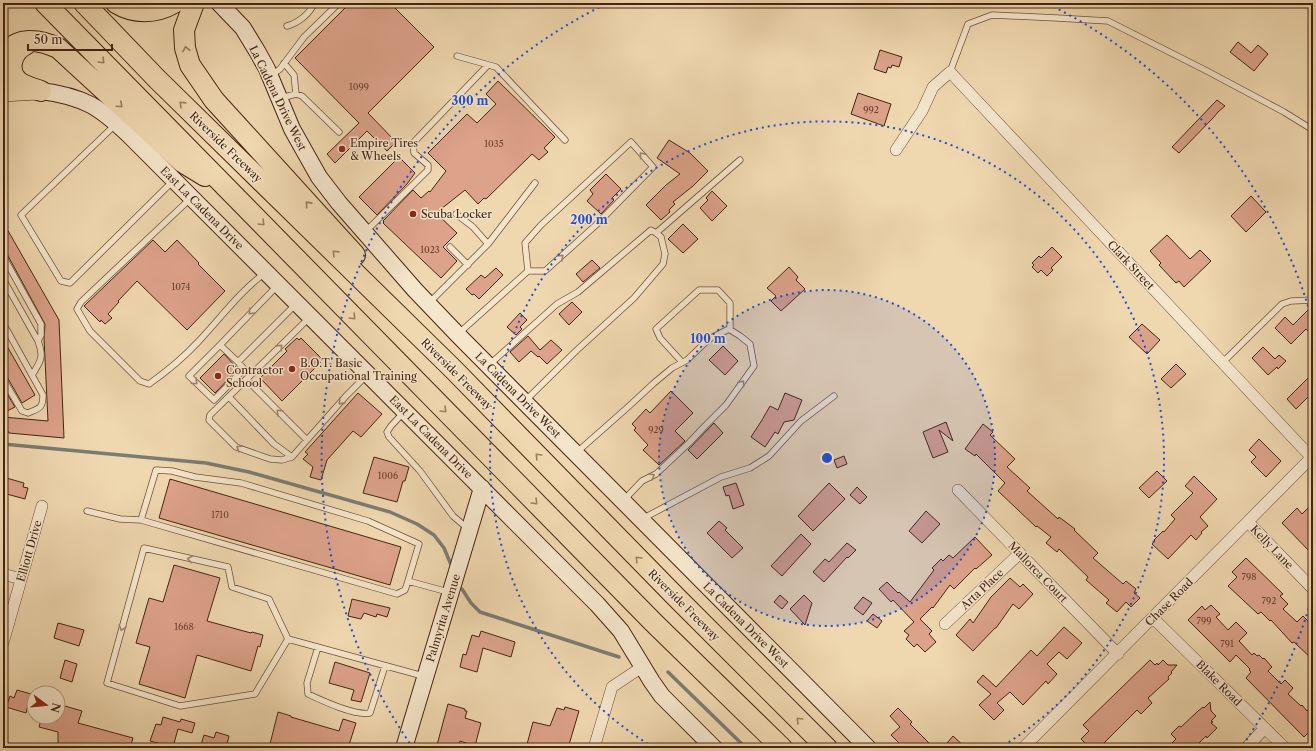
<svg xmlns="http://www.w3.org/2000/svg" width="1316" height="751" font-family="'Libre Caslon Text',serif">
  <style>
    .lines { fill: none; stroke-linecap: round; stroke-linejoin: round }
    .stream { stroke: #7b7c74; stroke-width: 3.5 }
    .building { fill: #dca28a; stroke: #462412 }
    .lane-casing { stroke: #705139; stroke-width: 7 }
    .street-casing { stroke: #705139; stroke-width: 12 }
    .secondary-casing { stroke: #462412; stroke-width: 18 }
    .primary-casing { stroke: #462412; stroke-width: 18 }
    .highway-casing { stroke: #462412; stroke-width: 22 }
    .lane { stroke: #f5e5cb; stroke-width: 5.5 }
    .street { stroke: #f5e5cb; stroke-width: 11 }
    .secondary { stroke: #f5e5cb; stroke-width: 16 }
    .primary { stroke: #efd7af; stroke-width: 17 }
    .highway { stroke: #efd7af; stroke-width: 20 }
    .oneway { stroke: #9a7e60 }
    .oneway2 { stroke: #9e846e }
    .ring { fill: none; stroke: #1d4ed8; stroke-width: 2; stroke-dasharray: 2 4 }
    .poi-dot { fill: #8f2418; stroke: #f5e5cb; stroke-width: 1.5 }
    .labels { text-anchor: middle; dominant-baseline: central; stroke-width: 3; stroke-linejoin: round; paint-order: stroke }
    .number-label { font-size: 9px; fill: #6c4430 }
    .street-label { font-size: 11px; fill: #462412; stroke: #f5e5cb }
    .poi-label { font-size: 11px; fill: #462412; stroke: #f5e5cb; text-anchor: start }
    .centre { fill: #1d4ed8; stroke: #f5e5cb; stroke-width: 2 }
    .ring-label { font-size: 12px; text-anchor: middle; font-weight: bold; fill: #1d4ed8; stroke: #f5e5cb; stroke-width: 3; stroke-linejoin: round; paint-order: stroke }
  </style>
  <rect width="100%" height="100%" fill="#efd7af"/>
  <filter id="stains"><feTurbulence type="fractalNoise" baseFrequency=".005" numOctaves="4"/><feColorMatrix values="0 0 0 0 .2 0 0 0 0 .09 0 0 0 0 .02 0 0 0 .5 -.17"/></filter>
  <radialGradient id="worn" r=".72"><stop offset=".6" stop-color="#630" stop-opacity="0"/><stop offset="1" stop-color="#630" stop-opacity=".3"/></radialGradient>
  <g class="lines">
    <path class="stream" d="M3 444 206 463 249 472 390 512 417 524 434 535 444 548 452 567
      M462 589 471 603 480 612 619 657
      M668 672 746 748"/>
  </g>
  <path class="building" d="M350 3H390L434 47 368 113 396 142 387 151 367 131 335 163 327 154 359 123 295 58Z
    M1238 42 1251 53 1258 45 1268 54 1254 71 1230 52Z
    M880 50 902 57 899 67 892 65 891 68 888 67 886 73 874 69Z
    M498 81 555 137 544 148 548 152 539 160 532 154 486 199 484 198 478 204 465 190 436 213 457 233 443 247 457 261 441 278 383 223 384 222 383 221 413 190 421 198 429 191 430 192 446 171 428 153 467 114 477 123 496 104 486 94Z
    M858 93 891 104 884 126 851 114Z
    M1217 100 1225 106 1218 112 1213 118 1179 153 1172 147Z
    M669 140 690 153 708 171 693 186 673 202 675 204 669 210 670 212 661 220 646 205 666 185 680 174 657 158Z
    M399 157 415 173 407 184 377 215 359 197Z
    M606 174 621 189 612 198 614 200 601 214 587 201 593 194 590 190Z
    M712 191 727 206 712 221 700 208 708 200 706 198Z
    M1251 196 1266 212 1246 232 1231 216Z
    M3 222 59 320 64 438 9 433 3 423V417L48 421 44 338 45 324 7 254 3 252Z
    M683 224 698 239 683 253 668 239Z
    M1167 235 1190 259 1200 250 1211 261 1184 287 1179 281 1176 283 1159 265 1161 263 1150 251Z
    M153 240 165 252 177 240 199 263 198 264 225 291 187 330 137 281 118 301 119 302 108 314 112 318 105 324 101 320 100 322 84 306Z
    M1052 247 1062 257 1051 268 1053 270 1047 276 1041 270 1038 273 1032 267 1034 265 1032 263 1039 256 1041 258Z
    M592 260 600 268 583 282 576 274Z
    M789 267 798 277 796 280 805 289 781 311 771 301 776 296 767 288Z
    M496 268 503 275 479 299 474 294 472 295 466 289 481 275 485 278Z
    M572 302 582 312 569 325 559 314Z
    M1308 310 1313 315V336L1306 329 1291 344 1275 328 1285 317 1293 325Z
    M520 313 527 320 520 327 522 329 516 335 507 327Z
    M1142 324 1160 340 1147 354 1129 337Z
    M528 336 540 350 551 340 562 350 547 364 539 356 538 357 531 351 519 362 510 352Z
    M297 338 299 340 301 338 323 360 282 401 260 378 287 351 285 349Z
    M3 339 35 395 22 403 7 377 3 375Z
    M723 346 738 361 725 375 709 360Z
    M1263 347 1275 359 1279 355 1286 361 1278 369 1277 367 1268 375 1252 358Z
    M224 354 238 369 215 393 200 378Z
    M1176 364 1186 374 1171 388 1161 379Z
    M1313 373V392L1296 409 1287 399Z
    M3 387 15 407 3 413Z
    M671 391 693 413 675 431 685 441 659 465 643 450 648 445 634 430 636 428 632 424 646 409 650 413Z
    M358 393 382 414 361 437 353 431 327 460 321 480 310 477 313 467 303 459 308 454 305 452Z
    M785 393 802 400 794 420 784 422 778 434 775 432 765 447 751 437 762 420 770 406 778 410Z
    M946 422 953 441 939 430 948 452 933 458 923 432Z
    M714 423 723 433 697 459 688 450Z
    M983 424 993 432 990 435 1015 459 1007 467 1030 488 1027 491 1058 519 1059 517 1075 529 1074 530 1098 553 1093 558 1123 584 1126 581 1136 589 1134 593 1140 598 1131 607 1126 602 1117 612 1106 603 1109 600 1086 580 1088 577 1059 549 1057 552 1046 543 1051 537 1037 526 1036 527 998 491 1005 483 976 454 975 456 965 449Z
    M1259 439 1281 461 1266 477 1251 462 1256 457 1249 450Z
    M844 456 847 464 837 468 834 460Z
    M374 457 409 467 405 481H403L397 502 363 493Z
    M1157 471 1167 481 1149 498 1139 488Z
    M1194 476 1217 499 1200 517 1208 526 1201 532 1202 533 1196 540 1191 535 1168 559 1152 544 1155 541 1154 540 1163 531 1164 532 1175 519 1171 515 1193 493 1185 486Z
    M3 477 24 483 23 487 28 488 25 499 3 493Z
    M170 479 401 547 390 585 159 518Z
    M736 483 744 505 733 509 729 495 726 496 723 487Z
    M829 483 845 499 813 531 798 516Z
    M857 487 867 497 860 504 850 495Z
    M1313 503V555L1282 523 1297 508 1302 514Z
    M926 511 940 524 922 543 909 531Z
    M719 521 727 528 725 530 743 548 732 558 707 533Z
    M801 534 811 544 782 576 771 566Z
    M975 537 992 555 976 569 975 568 954 589 950 585 933 608 932 607 920 619 932 631 929 634 936 642 925 652 917 644 914 647 906 639 909 635 904 631 914 622 893 600 891 602 879 589 887 582 898 593 899 592 910 602 934 570 932 568 941 559 943 561 949 555 953 558Z
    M847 543 856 550 848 558 847 557 824 582 813 572 825 559 829 562Z
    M1246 558 1283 594 1280 596 1288 604 1283 609 1297 622 1303 616 1313 626V660L1294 642 1292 643 1271 620 1270 621 1261 612 1258 614 1228 586 1237 577 1232 572Z
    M174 565 220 578 207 621 251 633 252 632 263 635 260 647 258 646 251 671 197 655 185 698 139 684 150 647 136 643 149 598 163 602Z
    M1010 578 1020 587 1023 584 1033 594 1019 609 1013 604 996 628H995L973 651 956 635 970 619 973 623 991 597Z
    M780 595 788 602 782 609 774 602Z
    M804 595 812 603 805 625 790 609Z
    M863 597 872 603 863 615 854 608Z
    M352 599 390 608 387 617 377 614 376 617 364 613 361 619 348 616Z
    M1211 605 1220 614 1216 617 1228 630 1236 622 1247 633 1239 641 1252 655 1254 653 1257 656 1259 655 1263 659 1264 658 1272 667 1268 671 1281 684 1285 680 1293 688 1288 694 1301 706 1302 705 1307 711 1313 704V728L1304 737 1246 678 1251 672 1249 670 1250 669 1236 655 1230 662 1188 620 1202 606 1205 610Z
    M873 614 882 621 877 628 867 621Z
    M58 623 84 630 79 646 54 638Z
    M1064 627 1082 643 1067 659 1059 652 1047 664 1057 674 1048 684 1046 681 1023 705 1010 692 997 703 1004 710 994 720 979 705 991 694 977 682 983 675 996 687 1031 650 1037 656Z
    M481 631 515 642 511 657 483 648 477 672 460 667 463 654 466 655 472 635 479 637Z
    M65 660 77 664 72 682 60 678Z
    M1150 660 1155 665 1157 663 1158 665 1163 660 1168 665H1177L1171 672 1172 673 1168 677 1169 679 1148 698 1152 703 1141 714 1137 710 1102 745 1101 744 1097 748H1090L1081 739 1089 731 1083 725Z
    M335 662 370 673 361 702 351 700 354 690 329 683Z
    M17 690 31 694 26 713 6 707 10 696 14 698Z
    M1210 702 1211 711 1216 716 1211 721 1213 722 1211 723 1217 728 1207 738 1206 736 1194 748H1177L1172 743 1176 739 1171 734 1179 726 1181 727 1198 711 1203 707 1204 708Z
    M58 704 82 711 78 723 133 738 130 748H69L58 745V732L39 727 42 717H58Z
    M448 704 465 709V711H467L465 718 481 723 475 746 460 741 458 748H448L437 745Z
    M565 707 579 711 568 748H526L533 722 550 726 557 708 564 710Z
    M898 708 912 722 910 724 934 748H915L911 744 907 748H904L891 735 900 727 890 716Z
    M278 712 291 716V717L339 731 343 719 356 723 348 748H317L306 745V748H269Z
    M163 717 180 722 181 719 195 723 192 733 178 729 173 747 150 741 156 724 161 725Z
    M216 732 229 736 226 748H200L204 735 214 738Z
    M953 736 966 748H943Z"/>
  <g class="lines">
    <defs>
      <path id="lane" d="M287 26C298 23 310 14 314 3
        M457 56 496 67 565 140
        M284 63 294 75 296 94
        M950 72 968 24 992 15 1057 18 1108 21 1207 71 1284 112 1313 130
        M272 75 280 69 304 37 339 3
        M281 98 296 94 302 96 339 132
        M115 125 21 215 61 281 70 283 173 181
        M191 198 81 302 77 309 90 331 140 381 149 384C166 372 184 357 198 342 220 319 239 292 265 273
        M365 232 428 170V165L414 153 413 143 488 65
        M488 244 535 183
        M450 247 468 265
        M3 256 41 324V335L38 341
        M3 279 38 341C44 357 41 361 32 375
        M277 286 220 345 238 362 296 304
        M428 304 488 244 473 227 456 214
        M309 318 210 415 209 420 236 447 270 459 282 460 292 457 346 396 367 375
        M3 323 43 395C43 408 40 408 28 413L22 411 3 379
        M458 334 528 271H545L596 225 653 167 631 142 541 225 525 243 528 271
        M220 345 189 376 214 400 244 369 238 362
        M682 362 660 338 656 329 699 290H718L730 303V330
        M1222 363 1282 304 1291 301 1313 300
        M489 365 557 304 578 292 651 230 656 233 740 160
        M246 379 307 440
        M229 397 274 444 292 457
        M525 401 577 350 634 298 663 264 665 254 661 237 656 233
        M404 412 391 426 387 432 389 437 420 471 453 516 467 528
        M576 453 628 407 654 383 672 368 687 360 709 339 729 329 740 336 750 344 754 366 726 405 704 427 689 443 656 474 642 481 623 501
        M87 511 120 519 141 520
        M642 519 721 477 750 468 769 456 801 421 834 396
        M408 581 405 590 397 594 141 520 156 470 172 471 195 477 241 483 368 521 419 544 408 581 448 592
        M288 639 255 694 180 706 107 683 144 548 228 567 232 587 269 599 288 639 423 676
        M318 647 307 683 308 694C323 701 355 716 370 713L385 666"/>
      <path id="street" d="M896 150 922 111 933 87 950 72 1311 457
        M958 490 1118 654
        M1248 522 1313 589
        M3 574 21 579
        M1153 618 1285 748
        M945 624 1020 553
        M3 643 42 506
        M594 748 612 687 642 667
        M1023 748 1313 456
        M1246 748 1265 728"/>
      <path id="secondary" d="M219 3 243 28 257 51 267 69 292 129 319 177 339 203 415 290 459 336 868 748
        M41 91C58 93 75 97 91 105 107 114 121 127 134 140L597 604 621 631 652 682 662 696 714 748
        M404 748 482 488"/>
      <path id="primary" d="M3 93 38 91"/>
      <path id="highway" d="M45 3 653 622 782 748
        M84 3 157 79 453 369 677 598 827 748
        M116 3C134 14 155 14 174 3
        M194 3 184 30 185 48 190 65 214 100 355 255
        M25 45C13 51 6 69 17 80 22 86 33 88 41 91
        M3 55C17 36 39 39 58 48L182 162 205 176"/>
    </defs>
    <use href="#lane" class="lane-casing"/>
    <use href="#street" class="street-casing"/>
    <use href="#secondary" class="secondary-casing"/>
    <use href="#primary" class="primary-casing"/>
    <use href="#highway" class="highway-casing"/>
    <use href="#lane" class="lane"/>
    <use href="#street" class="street"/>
    <use href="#secondary" class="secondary"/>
    <use href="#primary" class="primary"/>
    <use href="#highway" class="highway"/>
  </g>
  <defs><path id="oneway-chevron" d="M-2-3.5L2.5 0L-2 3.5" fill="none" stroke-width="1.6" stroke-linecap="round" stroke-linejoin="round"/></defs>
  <g class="oneway">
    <use href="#oneway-chevron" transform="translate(186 49) rotate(-100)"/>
    <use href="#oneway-chevron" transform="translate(102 61) rotate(45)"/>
    <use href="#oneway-chevron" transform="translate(182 104) rotate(-136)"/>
    <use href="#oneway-chevron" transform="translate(120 105) rotate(42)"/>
    <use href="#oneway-chevron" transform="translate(308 204) rotate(-132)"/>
    <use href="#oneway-chevron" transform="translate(262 223) rotate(46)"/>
    <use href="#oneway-chevron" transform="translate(335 253) rotate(-136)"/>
    <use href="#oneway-chevron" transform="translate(353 317) rotate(46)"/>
    <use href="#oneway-chevron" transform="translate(444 410) rotate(45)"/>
    <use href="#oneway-chevron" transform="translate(538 456) rotate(-134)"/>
    <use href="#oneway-chevron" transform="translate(535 502) rotate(45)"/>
    <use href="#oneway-chevron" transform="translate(638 559) rotate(-134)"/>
    <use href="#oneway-chevron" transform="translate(799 720) rotate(-135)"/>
  </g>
  <g class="oneway2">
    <use href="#oneway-chevron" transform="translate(642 155) rotate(-130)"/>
    <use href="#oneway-chevron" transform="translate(561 257) rotate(-42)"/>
    <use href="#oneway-chevron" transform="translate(251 312) rotate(133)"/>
    <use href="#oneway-chevron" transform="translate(280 347) rotate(-44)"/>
    <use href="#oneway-chevron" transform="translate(195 382) rotate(43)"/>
    <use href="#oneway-chevron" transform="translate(742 383) rotate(-54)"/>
    <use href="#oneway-chevron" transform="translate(341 402) rotate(132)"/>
    <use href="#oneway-chevron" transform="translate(279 412) rotate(-135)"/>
    <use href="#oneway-chevron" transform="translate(239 448) rotate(-151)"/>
    <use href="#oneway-chevron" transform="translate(652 476) rotate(-31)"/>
    <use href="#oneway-chevron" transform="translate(190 559) rotate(-167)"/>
    <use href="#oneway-chevron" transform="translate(122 628) rotate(106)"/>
  </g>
  <circle cx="827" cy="458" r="168" fill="#1d4ed8" fill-opacity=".12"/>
  <g class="ring">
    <circle cx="827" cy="458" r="168"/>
    <path d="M653 747A337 337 0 1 1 1001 747"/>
    <path d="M1312 597A505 505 0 0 1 1241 748M413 748A505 505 0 0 1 606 4M1048 4A505 505 0 0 1 1312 319"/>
  </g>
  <g class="poi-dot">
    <circle cx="342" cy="149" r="4"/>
    <circle cx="413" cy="214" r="4"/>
    <circle cx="292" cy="369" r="4"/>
    <circle cx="218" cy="376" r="4"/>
  </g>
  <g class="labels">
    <g class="number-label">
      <text x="359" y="86">1099</text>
      <text x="871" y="109">992</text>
      <text x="494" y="143">1035</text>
      <text x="430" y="249">1023</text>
      <text x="181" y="286">1074</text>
      <text x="656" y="429">929</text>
      <text x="388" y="475">1006</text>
      <text x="220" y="514">1710</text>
      <text x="1249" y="576">798</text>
      <text x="1269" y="600">792</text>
      <text x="1204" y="620">799</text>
      <text x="184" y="626">1668</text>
      <text x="1227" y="643">791</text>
    </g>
    <g class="street-label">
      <text transform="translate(278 98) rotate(64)">La Cadena Drive West</text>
      <text transform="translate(226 147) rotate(44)">Riverside Freeway</text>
      <text transform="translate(202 208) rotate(45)">East La Cadena Drive</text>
      <text transform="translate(1131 265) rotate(47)">Clark Street</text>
      <text transform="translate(457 374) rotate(45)">Riverside Freeway</text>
      <text transform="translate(518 395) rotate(45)">La Cadena Drive West</text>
      <text transform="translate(431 437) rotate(45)">East La Cadena Drive</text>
      <text transform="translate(1272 547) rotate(46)">Kelly Lane</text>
      <text transform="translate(29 551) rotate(-74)">Elliott Drive</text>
      <text transform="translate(1038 572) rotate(46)">Mallorca Court</text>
      <text transform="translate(982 589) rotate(-43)">Arta Place</text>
      <text transform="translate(1169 602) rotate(-45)">Chase Road</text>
      <text transform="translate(684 605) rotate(45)">Riverside Freeway</text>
      <text transform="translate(443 618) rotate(-73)">Palmyrita Avenue</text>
      <text transform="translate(746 625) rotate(45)">La Cadena Drive West</text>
      <text transform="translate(1219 683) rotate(45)">Blake Road</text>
    </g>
    <g class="poi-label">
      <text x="350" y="143">Empire Tires<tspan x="350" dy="13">&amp; Wheels</tspan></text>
      <text x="421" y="214">Scuba Locker</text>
      <text x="300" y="363">B.O.T. Basic<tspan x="300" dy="13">Occupational Training</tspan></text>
      <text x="226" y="370">Contractor<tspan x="226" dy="13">School</tspan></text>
    </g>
  </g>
  <circle cx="827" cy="458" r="6" class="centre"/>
  <g class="ring-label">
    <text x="470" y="105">300 m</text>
    <text x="589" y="224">200 m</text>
    <text x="708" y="343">100 m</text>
  </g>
  <rect width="1316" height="751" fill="none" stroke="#efd7af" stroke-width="16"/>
  <rect x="4" y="4" width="1308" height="743" fill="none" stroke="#462412" stroke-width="2"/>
  <rect x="8" y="8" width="1300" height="735" fill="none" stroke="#462412"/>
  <g transform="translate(46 705) rotate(106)"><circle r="19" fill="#f5e5cb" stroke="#af9881"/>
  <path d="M0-3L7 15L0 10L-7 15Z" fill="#8f2418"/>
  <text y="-6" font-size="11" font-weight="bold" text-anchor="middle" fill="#462412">N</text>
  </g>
  <path d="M28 44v6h84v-6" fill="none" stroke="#462412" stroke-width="2"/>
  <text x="34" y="44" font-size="12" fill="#462412" stroke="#f5e5cb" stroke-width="3" paint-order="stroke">50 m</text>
  <rect width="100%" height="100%" filter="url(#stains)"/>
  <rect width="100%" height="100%" fill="url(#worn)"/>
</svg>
